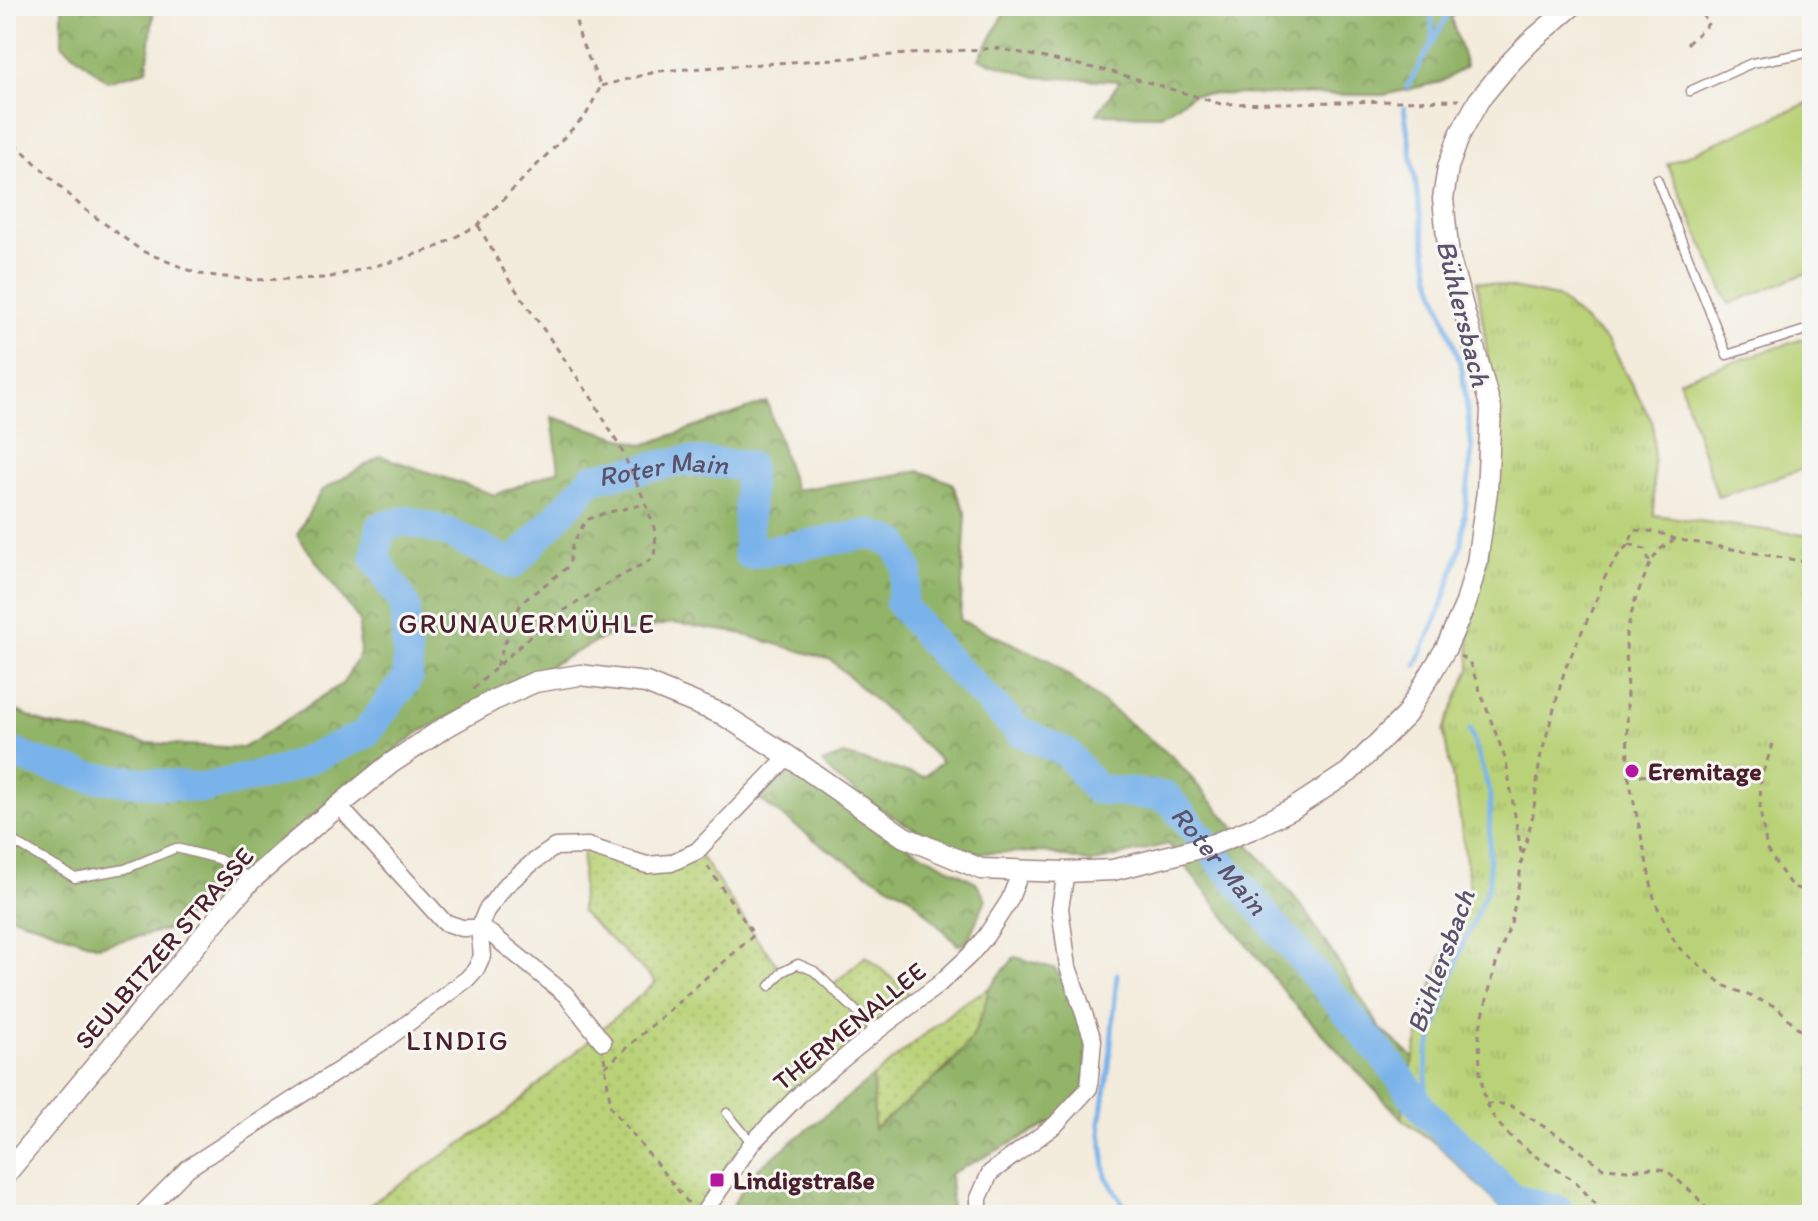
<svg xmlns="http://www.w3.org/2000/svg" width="1818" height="1221" font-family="Itim,sans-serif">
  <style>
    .grass { fill: url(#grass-dots); stroke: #827851; stroke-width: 2 }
    .forest { fill: url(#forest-crowns); stroke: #6e6a4a; stroke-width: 2 }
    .park { fill: url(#park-tufts); stroke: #827851; stroke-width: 2 }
    .pitch { fill: #b9d277; stroke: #827851; stroke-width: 2 }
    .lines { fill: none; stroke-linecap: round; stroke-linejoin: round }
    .stream { stroke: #7ab3ea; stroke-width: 5 }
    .river { stroke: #7ab3ea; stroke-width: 30 }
    .service-casing { stroke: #9e8583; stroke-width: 11 }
    .minor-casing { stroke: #9e8583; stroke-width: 19 }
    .tertiary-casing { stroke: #9e8583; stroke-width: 23 }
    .path { stroke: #9e8583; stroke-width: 3; stroke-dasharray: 6 6; stroke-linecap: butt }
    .service { stroke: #fff; stroke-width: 8 }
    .minor { stroke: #fff; stroke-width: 16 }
    .tertiary { stroke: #fff; stroke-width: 20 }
    .poi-dot { fill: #b5179e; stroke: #f6f6f2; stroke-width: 3 }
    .labels { text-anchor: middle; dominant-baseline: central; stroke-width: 6; stroke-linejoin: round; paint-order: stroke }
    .poi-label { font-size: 26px; font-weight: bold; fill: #4a1f2b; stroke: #f6f6f2; text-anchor: start }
    .street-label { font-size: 26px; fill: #4a1f2b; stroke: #f6f6f2 }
    .water-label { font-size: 28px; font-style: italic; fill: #5b536e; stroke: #f6f6f2 }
    .neighbourhood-label { font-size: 28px; letter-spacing: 2px; fill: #4a1f2b; stroke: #f6f6f2 }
  </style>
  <defs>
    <pattern id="grass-dots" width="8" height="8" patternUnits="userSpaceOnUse" patternTransform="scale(2)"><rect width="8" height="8" fill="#b9d277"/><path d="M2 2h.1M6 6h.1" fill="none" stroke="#a1b467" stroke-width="1.8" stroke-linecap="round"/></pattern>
    <pattern id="forest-crowns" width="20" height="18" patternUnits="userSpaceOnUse" patternTransform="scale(2)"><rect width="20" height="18" fill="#92b468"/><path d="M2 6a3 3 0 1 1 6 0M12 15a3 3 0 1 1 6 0" fill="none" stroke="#799256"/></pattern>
    <pattern id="park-tufts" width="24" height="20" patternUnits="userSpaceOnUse" patternTransform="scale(2)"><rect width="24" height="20" fill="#b9d277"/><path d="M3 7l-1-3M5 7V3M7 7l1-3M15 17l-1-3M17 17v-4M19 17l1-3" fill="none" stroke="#a1b467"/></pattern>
  </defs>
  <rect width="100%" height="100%" fill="#f6f6f2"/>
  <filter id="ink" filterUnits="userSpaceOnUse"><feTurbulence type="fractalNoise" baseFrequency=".0125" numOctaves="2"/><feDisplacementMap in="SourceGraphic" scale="16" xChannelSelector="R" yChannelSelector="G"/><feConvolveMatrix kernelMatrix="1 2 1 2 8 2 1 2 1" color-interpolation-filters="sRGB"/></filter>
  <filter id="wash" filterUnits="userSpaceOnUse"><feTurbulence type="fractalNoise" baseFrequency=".006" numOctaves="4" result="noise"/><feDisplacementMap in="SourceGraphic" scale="32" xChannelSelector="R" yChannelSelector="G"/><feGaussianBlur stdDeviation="1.8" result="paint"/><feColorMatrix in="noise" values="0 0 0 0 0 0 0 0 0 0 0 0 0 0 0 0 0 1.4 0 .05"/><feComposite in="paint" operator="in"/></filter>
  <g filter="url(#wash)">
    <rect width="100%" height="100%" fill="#f3ebdb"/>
    <path class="grass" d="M583 847 647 865 697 851 754 935 782 971 798 964 831 986 866 956 911 995 865 1031 734 1156 709 1190 695 1215H354L501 1117 656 982 581 912Z
      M989 988C985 1005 981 1026 970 1040 945 1075 906 1102 874 1129L873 1077 960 1005Z"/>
    <path class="forest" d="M62 6H154L147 70 107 81 62 44Z
      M1017 6H1093L1104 9 1137 7 1226 19 1331 6H1461L1451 18 1466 66 1441 82 1384 95 1194 94 1161 115 1097 114 1120 81 1036 77 979 59 1006 11Z
      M767 402 795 490 920 471 952 483 966 514 960 620 1049 660 1175 759 1302 906 1380 1028 1414 1058 1401 1118 1294 1004 1168 844 1091 863 1045 852 980 853 944 844 902 822 868 801 835 777 822 763 844 755 924 777 942 762 831 660 738 633 672 623 607 636 418 733 170 929 98 946 6 914V798L12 797 6 789V706L46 724 147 743 243 748 343 683 360 654 359 620 297 535 321 491 381 456 495 495 559 470 552 417 644 445Z
      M794 768 875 829 976 882 986 899 967 942 958 945 910 896 857 868 820 844 759 799Z
      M1015 957 1054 968 1081 1007 1087 1041 1085 1088 1059 1119 950 1174 952 1215H728L738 1196 759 1168 873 1077 874 1129 949 1067 972 1038 984 1009 989 988Z"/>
    <path class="park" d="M1477 281 1557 297 1608 342 1653 423 1654 515 1812 536V1215L1507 1214 1440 1147 1401 1118 1425 1006 1460 909 1470 889 1459 811 1443 730 1470 669 1469 627 1487 557 1495 409Z"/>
    <path class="pitch" d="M1812 101V271L1729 304 1667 164Z
      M1812 336V466L1718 497 1679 380Z"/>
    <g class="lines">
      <path class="stream" d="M1431 6 1433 41
        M1407 87 1453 6
        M1404 108 1430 275 1462 369 1472 449 1461 546 1442 606 1416 665
        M1117 974 1109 1067 1100 1124 1106 1176 1130 1215
        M1425 1112 1427 1055 1461 949 1489 885 1490 793 1470 729"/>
      <path class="river" id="s1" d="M6 749 33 761 90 777 203 788 281 771 364 735 408 678 405 605 375 558 381 526 408 521 447 532 513 564 593 478 684 461 749 466 748 554 870 534 896 544 908 570 900 603 941 653 1019 731 1067 753 1096 789 1167 797 1394 1069 1425 1112 1467 1152 1513 1199 1557 1210 1564 1215"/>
    </g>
  </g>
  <g filter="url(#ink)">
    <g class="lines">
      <defs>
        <path id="service" d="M1690 91 1752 63 1812 52
          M1657 179 1727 355 1812 328
          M6 837 75 878 125 869 176 848 219 859 251 879
          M770 986 782 972 798 964 814 971 877 1031
          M727 1113 752 1143"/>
        <path id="minor" d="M348 816 444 922 462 928H479L491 934 565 994 603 1042
          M141 1215 188 1168 384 1041 467 979 476 969 482 956 479 928 486 911 505 886 532 863 555 847 588 846 647 865 671 863 697 851 788 756
          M702 1215 752 1143 799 1095 877 1031 938 985 969 956 986 936 1009 901 1021 871
          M979 1215V1198L990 1173 1055 1125 1089 1088 1093 1040 1068 967 1060 908 1066 872"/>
        <path id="tertiary" d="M6 1174 223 912 251 880 314 826 390 764 444 728 494 700 535 682 580 675 646 683 722 714 788 756 904 837 981 869 1066 872 1113 870 1173 855 1214 844 1254 828 1294 808 1349 772 1406 715 1446 648 1466 603 1477 563 1487 491 1491 409 1449 256 1443 199 1448 167 1460 134 1479 100 1507 66 1530 42 1572 6"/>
      </defs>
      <use href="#service" class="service-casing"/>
      <use href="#minor" class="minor-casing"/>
      <use href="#tertiary" class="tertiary-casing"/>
      <path class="path" d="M1687 44 1709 23 1694 6
        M601 86 659 71 997 48 1113 72 1221 104 1459 100
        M6 135 83 208 142 251 199 274 252 280 327 278 394 261 435 248 478 225 586 115 601 86 581 41 572 6
        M1675 539 1659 550 1650 564 1636 597 1626 634 1628 774 1655 902 1677 946 1723 985 1777 1007 1812 1042
        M1629 544 1645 549 1650 564
        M1460 656 1469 661 1506 761 1522 858 1518 888 1511 923 1497 960 1479 1031 1480 1073 1486 1104 1496 1121 1509 1135 1535 1156 1575 1181 1605 1215
        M496 666 521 603 569 566 572 545 586 520 605 513 646 504
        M473 689 547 621 614 580 654 558 656 534 646 504 622 451 593 400 509 280 478 225
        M1773 744 1761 778 1760 810 1767 850 1792 887 1812 892
        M1628 774 1695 781
        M1523 854 1533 815 1540 759 1565 669 1598 596 1603 580 1619 554 1629 544 1634 530 1658 532 1675 539 1812 563
        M604 1057 611 1108 690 1205
        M605 1067 754 935 706 864
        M1486 1104H1508L1570 1143 1603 1168 1627 1170 1653 1168 1666 1170 1695 1195 1712 1215"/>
      <use href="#service" class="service"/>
      <use href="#minor" class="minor"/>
      <use href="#tertiary" class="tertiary"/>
    </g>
  </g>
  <g class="poi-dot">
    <circle cx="1632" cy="771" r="8"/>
    <rect x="709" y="1172" width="16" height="16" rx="4"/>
  </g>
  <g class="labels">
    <g class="poi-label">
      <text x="1648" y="771">Eremitage</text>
      <text x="733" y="1180">Lindigstraße</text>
    </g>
    <g class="street-label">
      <text transform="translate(164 948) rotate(-49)">SEULBITZER STRASSE</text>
      <text transform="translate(849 1026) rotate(-39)">THERMENALLEE</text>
    </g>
    <g class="water-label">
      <text transform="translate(1464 313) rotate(76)">Bühlersbach</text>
      <text stroke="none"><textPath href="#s1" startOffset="936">Roter Main</textPath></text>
      <text stroke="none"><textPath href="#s1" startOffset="1752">Roter Main</textPath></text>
      <text transform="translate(1440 961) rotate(-70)">Bühlersbach</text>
    </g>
    <g class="neighbourhood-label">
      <text x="527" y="623">GRUNAUERMÜHLE</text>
      <text x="458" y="1040">LINDIG</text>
    </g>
  </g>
  <rect width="1818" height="1221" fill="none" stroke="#f6f6f2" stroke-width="32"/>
</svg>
